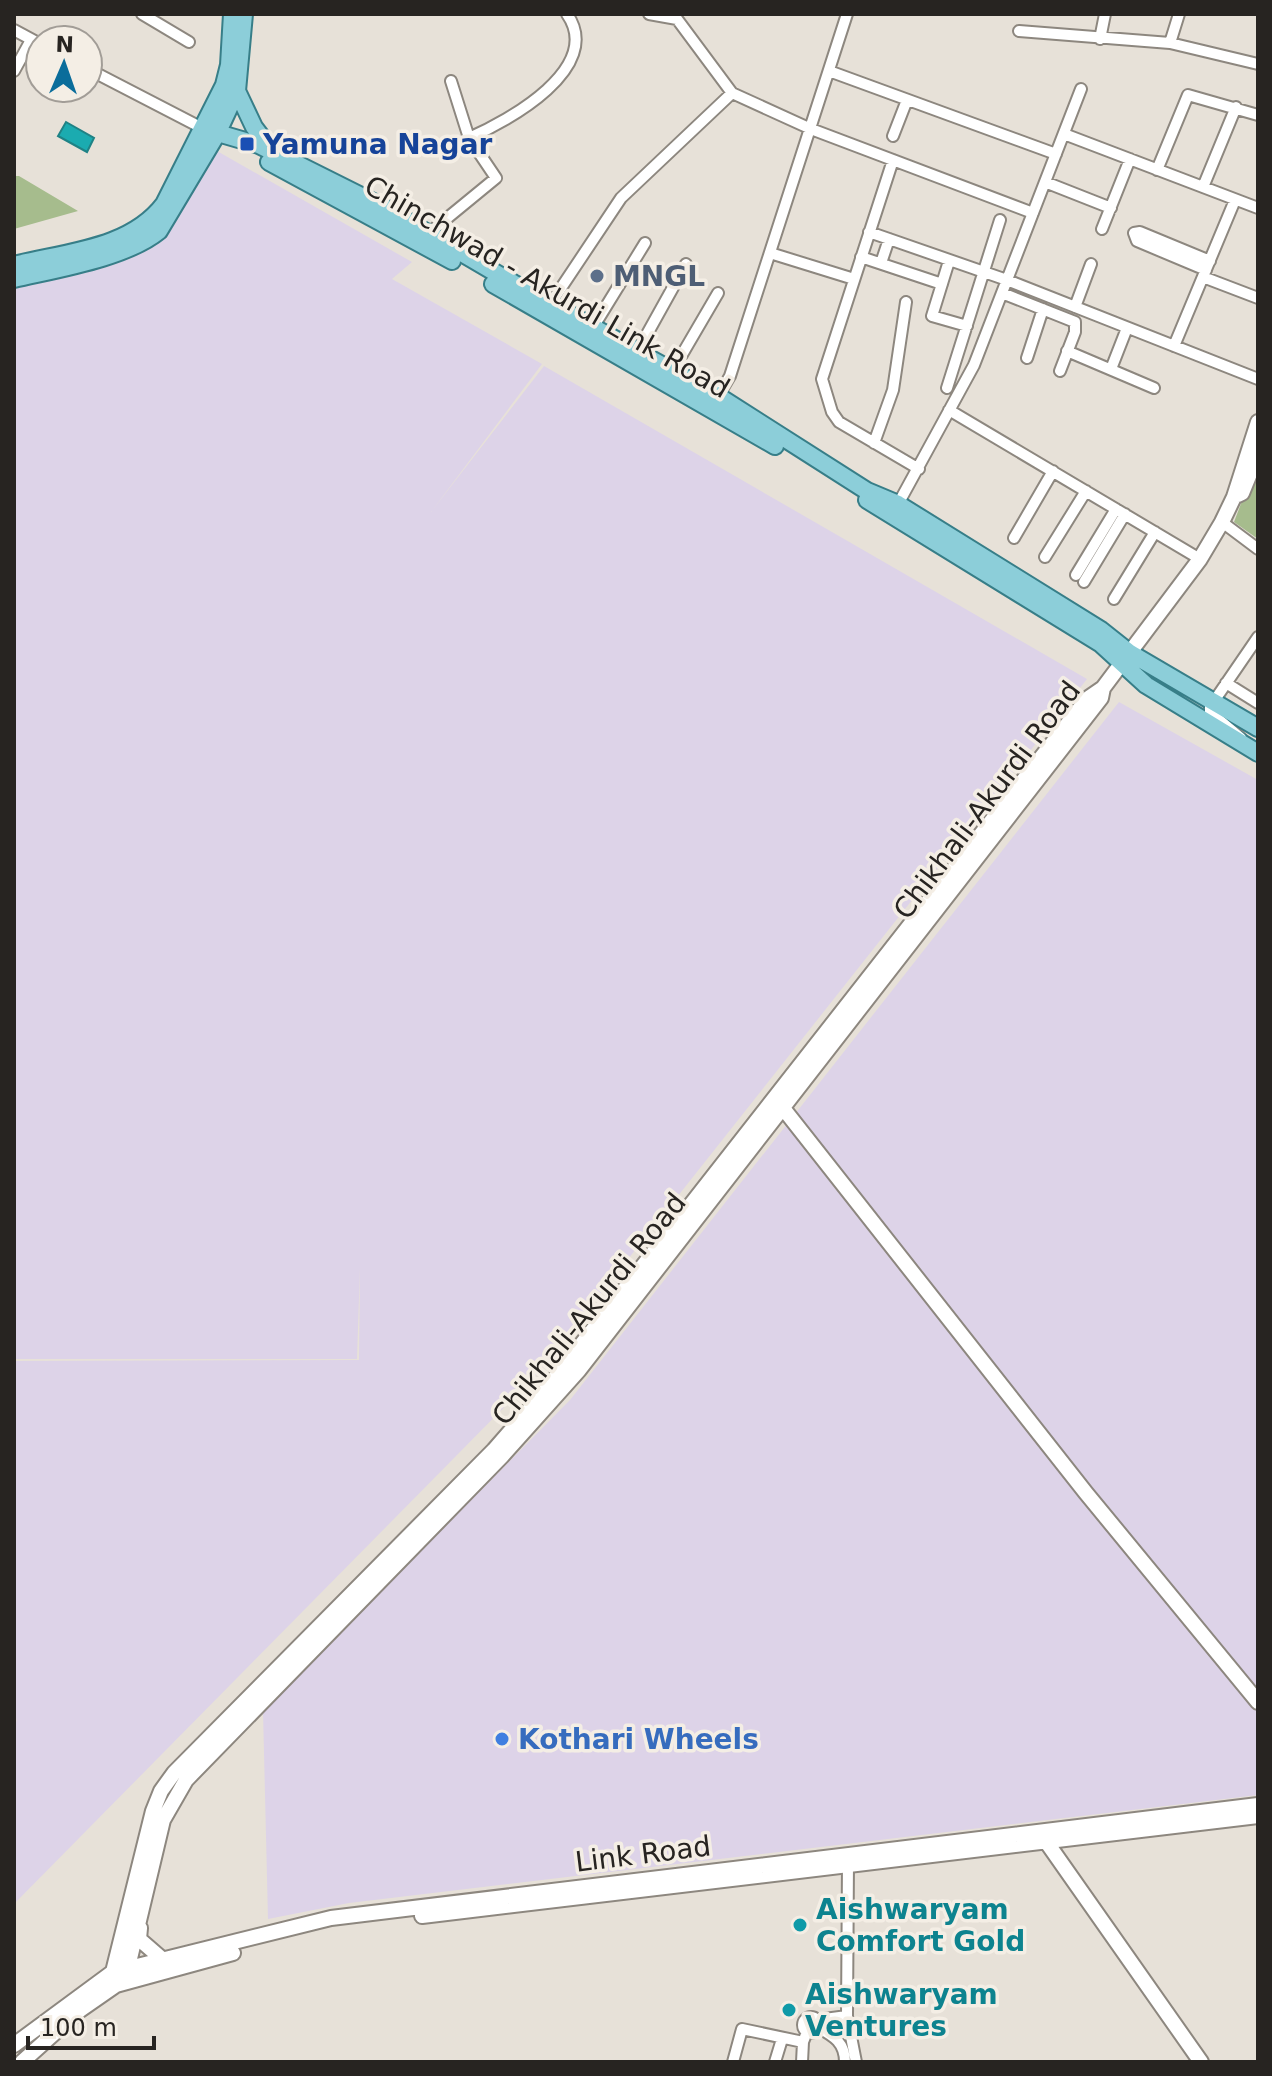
<svg xmlns="http://www.w3.org/2000/svg" width="1272" height="2076" font-family="'DejaVu Sans',sans-serif">
  <style>
    .industrial { fill: #ddd3e8 }
    .green { fill: #a6bc8d }
    .water { fill: #1babb0; stroke: #1f8285; stroke-width: 2 }
    .lines { fill: none; stroke-linecap: round; stroke-linejoin: round }
    .street-casing { stroke: #8d877f; stroke-width: 14 }
    .secondary-casing { stroke: #8d877f; stroke-width: 18 }
    .primary-casing { stroke: #377e88; stroke-width: 20 }
    .street { stroke: #fff; stroke-width: 10 }
    .secondary { stroke: #fff; stroke-width: 14 }
    .primary { stroke: #8cced9; stroke-width: 16 }
    .transit-dot { fill: #1a4fb4; stroke: #f4eee5; stroke-width: 3 }
    .service-dot { fill: #5c6f8a; stroke: #f4eee5; stroke-width: 3 }
    .shop-dot { fill: #3f7fe0; stroke: #f4eee5; stroke-width: 3 }
    .culture-dot { fill: #0f9aa8; stroke: #f4eee5; stroke-width: 3 }
    .labels { text-anchor: middle; dominant-baseline: central; stroke-width: 7; stroke-linejoin: round; paint-order: stroke }
    .transit-label { font-size: 28px; font-weight: bold; fill: #164399; stroke: #f4eee5; text-anchor: start }
    .service-label { font-size: 28px; font-weight: bold; fill: #4e5e75; stroke: #f4eee5; text-anchor: start }
    .street-label { font-size: 28px; fill: #272421; stroke: #f4eee5 }
    .shop-label { font-size: 28px; font-weight: bold; fill: #366cbe; stroke: #f4eee5; text-anchor: start }
    .culture-label { font-size: 28px; font-weight: bold; fill: #0d838f; stroke: #f4eee5; text-anchor: start }
  </style>
  <rect width="100%" height="100%" fill="#e7e1d8"/>
  <path class="industrial" d="M210 147 412 262 392 279 542 364 431 512 544 366 1087 679 537 1374 14 1904V1733L17 1717 14 1726V1361L359 1360 360 1267 357 1359H14V284L130 253Z
    M1119 702 1258 780V1795L349 1903 268 1919 263 1711 570 1400Z"/>
  <path class="green" d="M14 176H19L78 211 14 229Z
    M1258 459V539L1234 522Z"/>
  <path class="water" d="M66 122 94 138 87 152 58 136Z"/>
  <g class="lines">
    <defs>
      <path id="street" d="M142 14 189 42
        M649 14 677 19 732 93 811 129 1033 213
        M14 30 40 44
        M1019 31 1170 43 1258 64
        M1100 39 1105 14
        M1170 43 1179 14
        M88 69 204 129
        M14 71 31 40
        M829 71 1056 154
        M451 81 469 138
        M1064 134 1258 208
        M893 136 907 100
        M893 160 822 379 832 412 839 422 919 469
        M1157 170 1188 95 1258 115
        M1045 182 1111 208
        M1203 187 1236 107
        M1102 229 1130 159
        M869 232 1007 280 1258 379
        M429 233 496 178 469 138C508 121 605 68 567 14
        M770 253 854 279
        M861 257 942 284
        M949 261 932 316 967 326
        M881 263 889 239
        M1206 270 1137 241 1134 233 1140 232 1210 261
        M1203 277 1258 298
        M1002 293 1075 322V332L1060 371
        M549 306 621 198 732 93
        M1075 307 1091 264
        M594 326 645 243
        M1174 346 1235 200
        M1067 351 1154 388
        M636 354 686 264
        M1027 358 1043 309
        M1111 369 1127 328
        M673 370 718 293
        M947 388 1000 220
        M717 398 730 376 847 14
        M949 410 1200 559
        M874 443 893 390 906 302
        M897 506 974 365 1081 89
        M1222 522 1258 549
        M1014 538 1053 471
        M1045 557 1086 491
        M1076 575 1116 509
        M1084 582 1125 514
        M1114 599 1155 532
        M1226 683 1258 703
        M1241 738 1210 712V707L1258 637
        M847 2016 856 2062
        M803 2025a8 8 0 1 1 16 0a8 8 0 1 1-16 0Z
        M817 2020 847 2016 848 1861
        M819 2028C834 2036 845 2043 845 2062
        M733 2062 742 2029 803 2042 807 2032
        M775 2062 782 2039
        M802 2062 803 2042"/>
      <path id="secondary" d="M1238 495 1242 493 1258 454
        M779 1103 1086 1493 1258 1702
        M1043 1837 1201 2062
        M422 1916 1258 1816
        M140 1928 139 1939 162 1959
        M130 1979 128 1967 163 1820 186 1780 502 1456 579 1370 1101 698 1103 688 1200 559 1222 522 1234 497 1258 422
        M116 1985 113 1972 153 1811 161 1791 174 1773 494 1450 541 1396 1087 699 1103 688
        M14 2045 113 1972 331 1918 1258 1805
        M22 2062 80 2010 116 1985 233 1953"/>
      <path id="primary" d="M237 91 254 127 270 148
        M204 129 259 145 383 207 513 283 718 396 867 491 898 504 1101 630 1130 653 1258 728
        M269 162 452 261
        M14 265C65 252 130 249 164 204L224 85 229 65 232 14
        M14 279C57 269 126 258 159 231L217 134 237 91 244 14
        M493 284 775 446
        M867 500 1101 644 1146 685 1258 753"/>
    </defs>
    <use href="#street" class="street-casing"/>
    <use href="#secondary" class="secondary-casing"/>
    <use href="#primary" class="primary-casing"/>
    <use href="#street" class="street"/>
    <use href="#secondary" class="secondary"/>
    <use href="#primary" class="primary"/>
  </g>
  <rect class="transit-dot" x="239" y="136" width="16" height="16" rx="4"/>
  <circle class="service-dot" cx="597" cy="276" r="8"/>
  <circle class="shop-dot" cx="502" cy="1739" r="8"/>
  <g class="culture-dot">
    <circle cx="800" cy="1925" r="8"/>
    <circle cx="789" cy="2010" r="8"/>
  </g>
  <g class="labels">
    <g class="transit-label">
      <text x="263" y="144">Yamuna Nagar</text>
    </g>
    <g class="service-label">
      <text x="613" y="276">MNGL</text>
    </g>
    <g class="street-label">
      <text transform="translate(547 287) rotate(30)">Chinchwad - Akurdi Link Road</text>
      <text transform="translate(987 800) rotate(-53)">Chikhali-Akurdi Road</text>
      <text transform="translate(589 1309) rotate(-51)">Chikhali-Akurdi Road</text>
      <text transform="translate(643 1854) rotate(-7)">Link Road</text>
    </g>
    <g class="shop-label">
      <text x="518" y="1739">Kothari Wheels</text>
    </g>
    <g class="culture-label">
      <text x="816" y="1909">Aishwaryam<tspan x="816" dy="32">Comfort Gold</tspan></text>
      <text x="805" y="1994">Aishwaryam<tspan x="805" dy="32">Ventures</tspan></text>
    </g>
  </g>
  <rect width="1272" height="2076" fill="none" stroke="#272421" stroke-width="32"/>
  <g transform="translate(64 64) rotate(2)"><circle r="38" fill="#f4eee5" stroke="#a29d97" stroke-width="2"/>
  <path d="M0-6L14 30L0 20L-14 30Z" fill="#0a6d9b"/>
  <text y="-12" font-size="22" font-weight="bold" text-anchor="middle" fill="#272421">N</text>
  </g>
  <path d="M28 2036v12h126v-12" fill="none" stroke="#272421" stroke-width="4"/>
  <text x="40" y="2036" font-size="24" fill="#272421" stroke="#f4eee5" stroke-width="6" paint-order="stroke">100 m</text>
</svg>
